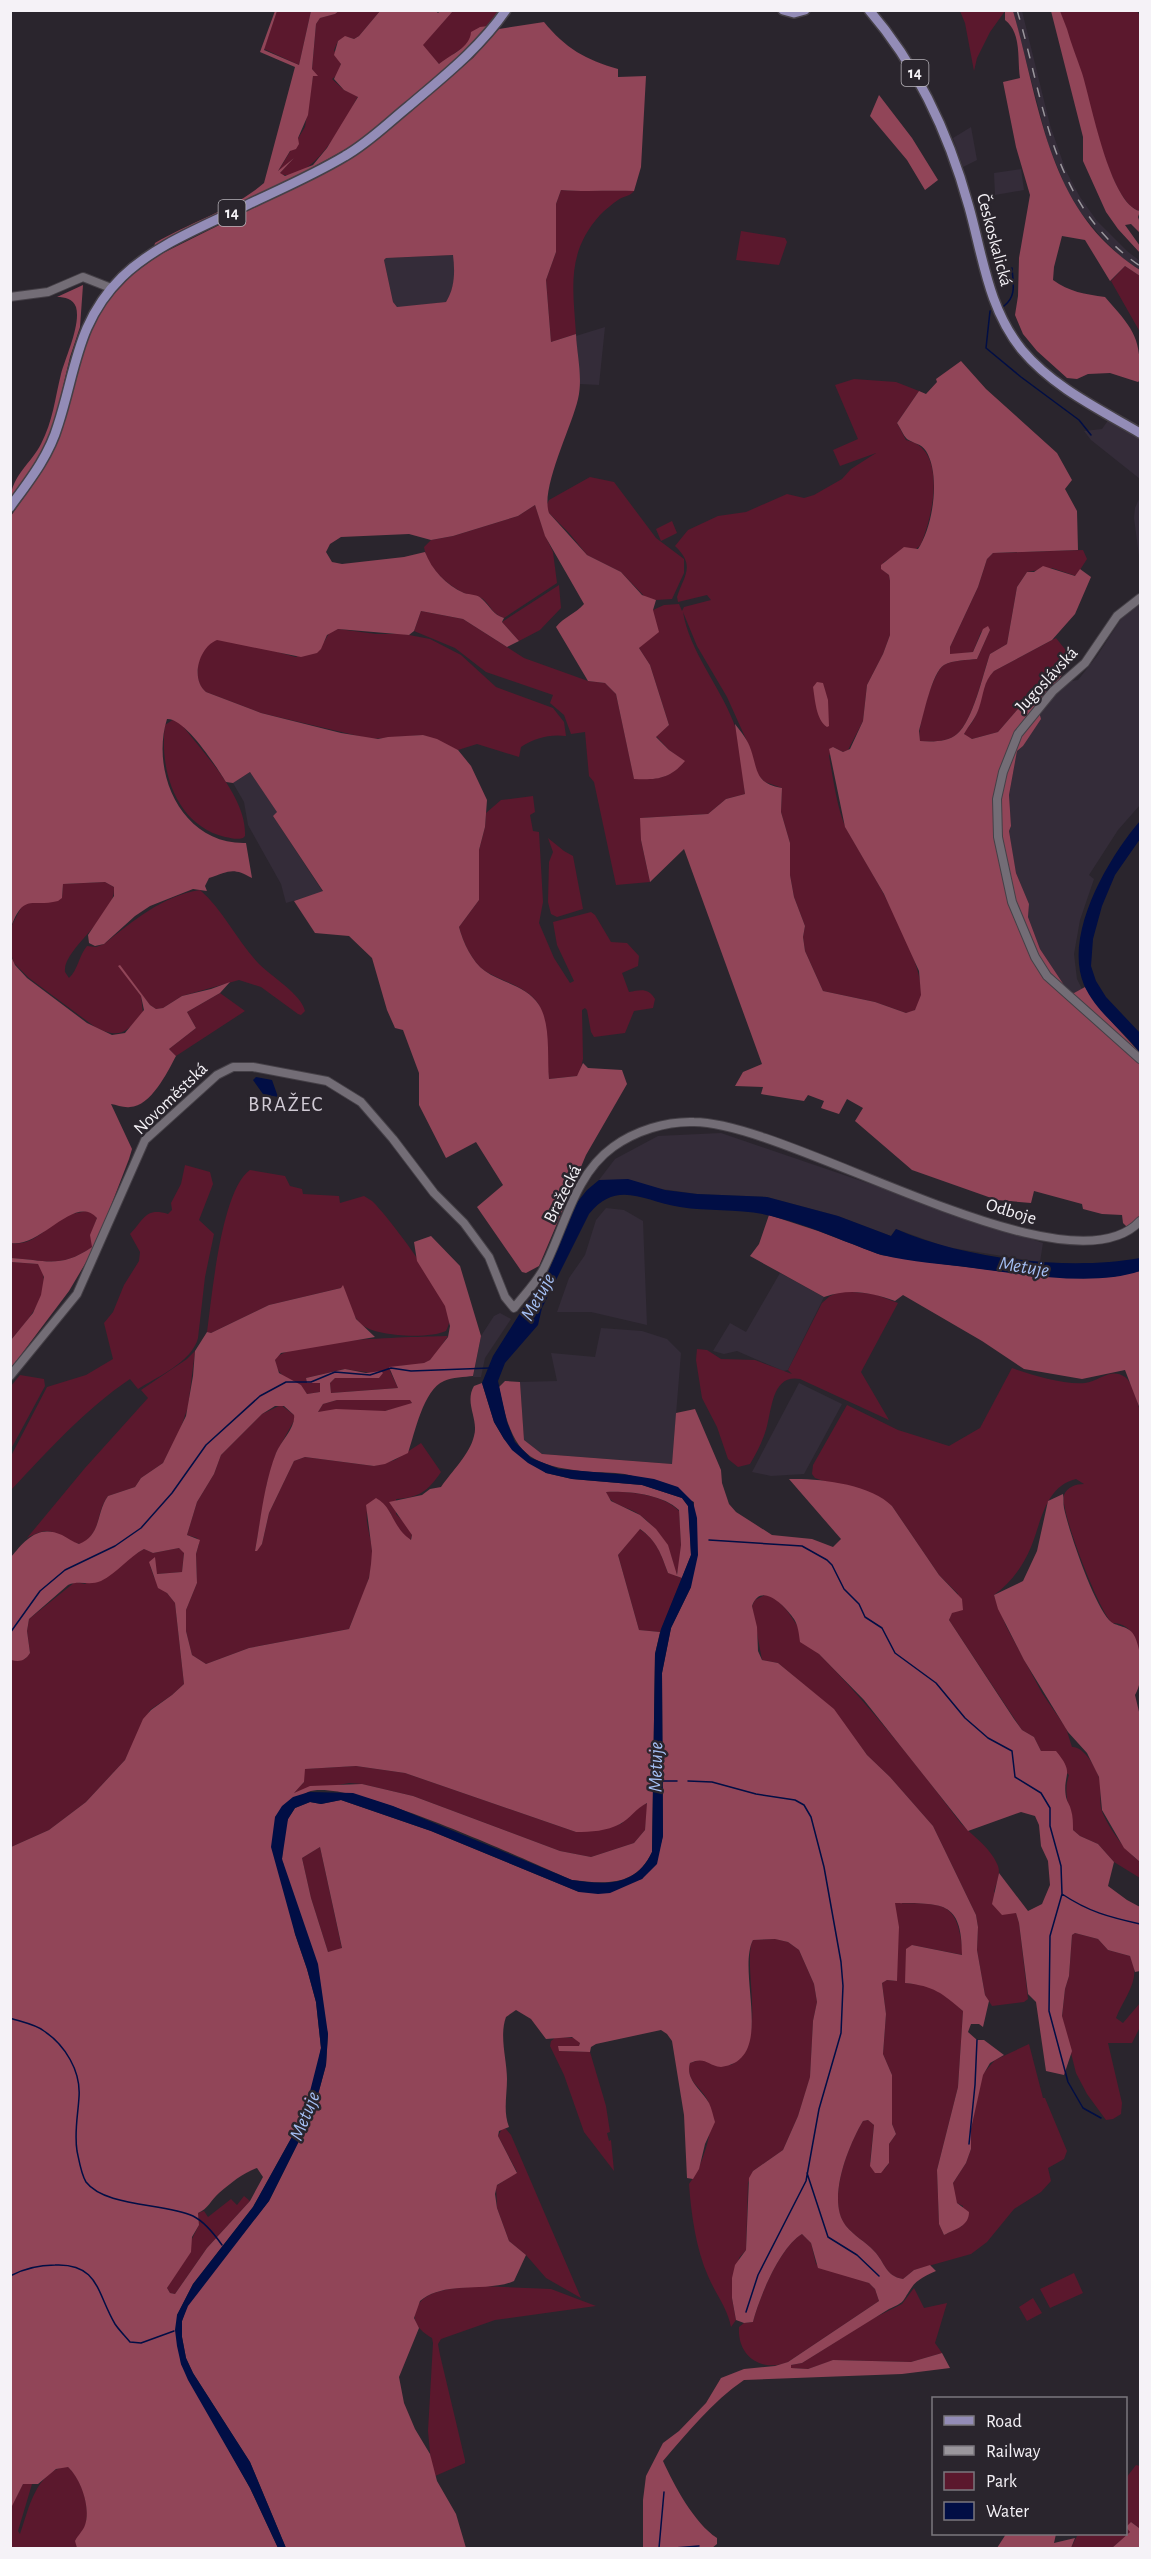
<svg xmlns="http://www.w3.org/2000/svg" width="1151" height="2559" font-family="'Alegreya Sans',sans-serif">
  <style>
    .built { fill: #342c39 }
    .green { fill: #5b182d }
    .forest { fill: #914558; fill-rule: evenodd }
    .water { fill: #010e45 }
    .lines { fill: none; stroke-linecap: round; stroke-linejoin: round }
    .stream { stroke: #010e45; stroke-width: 1.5 }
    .tertiary-casing { stroke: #454047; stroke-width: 10 }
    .primary-casing { stroke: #454047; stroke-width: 12 }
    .tertiary { stroke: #736d76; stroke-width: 8 }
    .primary { stroke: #938cb7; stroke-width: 9 }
    .rail { stroke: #9a969c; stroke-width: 1.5; stroke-dasharray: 10 10; stroke-linecap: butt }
    .labels { text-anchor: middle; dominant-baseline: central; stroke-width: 5; stroke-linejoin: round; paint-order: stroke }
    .shield { fill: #2a252d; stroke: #b8b4ba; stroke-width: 1.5 }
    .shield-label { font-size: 16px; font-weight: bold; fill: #f5f2f7 }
    .street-label { font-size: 18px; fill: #f5f2f7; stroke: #2a252d }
    .water-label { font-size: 20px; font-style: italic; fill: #a4bff4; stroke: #2a252d }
    .quarter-label { font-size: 21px; letter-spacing: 1.5px; fill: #d1cbd5; stroke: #2a252d }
  </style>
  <rect width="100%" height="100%" fill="#2a252d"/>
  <path class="built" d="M1013 11H1022L1050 125 1066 171 1080 197 1097 221 1127 251 1140 261V270L1122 258 1101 237 1081 213 1066 188 1048 144Z
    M971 127 977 160 963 167 953 138Z
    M1021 169 1024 190 995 195 994 173Z
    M454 255V281L450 295 446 302 398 308 393 302 384 260 386 258Z
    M605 327 599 385 580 384 576 336Z
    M1109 419 1140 438V479L1091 440 1084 431 1102 429Z
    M1140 497V564L1134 518 1135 508Z
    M1140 601V805L1118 830 1089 875 1094 879 1080 920 1074 954 1077 979 1082 989 1074 993 1068 991 1040 949 1028 917 1029 904 1016 873 1013 857 1009 831 1011 826 1009 795 1017 751 1023 746 1039 712 1062 687 1070 681 1078 680 1097 656 1121 619Z
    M250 772 278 812 273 816 323 892 286 903 281 884 248 825 244 802 233 783Z
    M721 1133 1043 1243 1040 1262 946 1247 896 1229 891 1236 838 1216 767 1197 697 1194 599 1180 615 1159 658 1136Z
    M606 1208 624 1210 643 1221 647 1325 591 1312H557L569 1278 585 1255 596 1220Z
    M780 1273 824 1297 788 1370 783 1371 737 1351 724 1354 713 1351 730 1323 746 1332Z
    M500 1313 511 1319 485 1358 481 1377H473L481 1336 494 1316Z
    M601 1328 642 1331 667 1339 681 1353 672 1464 542 1454 524 1441 520 1382 557 1381 551 1353 595 1357Z
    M799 1383 842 1404 804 1474 771 1476 752 1472Z"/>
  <path class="green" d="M277 11H311L299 65 264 49Z
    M339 11H380L359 36 354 39 348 37 338 41 334 50 341 64 337 75 332 79 344 90 358 96C345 121 313 184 279 174L294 158 277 173 305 127 313 76H317L312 69 316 24 320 18 335 14Z
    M453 11H465V13V11H499L488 26 478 28 465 46 439 64 422 45Z
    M960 11H1005L990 32 977 58 974 71 965 23Z
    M1060 11H1137L1140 16V211C1109 204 1089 96 1079 67 1073 48 1065 29 1060 11Z
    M561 190C586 192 609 190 634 191 629 197 623 196 618 200 612 204 605 210 600 215 566 253 573 288 576 334L551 342 546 280 556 252V204Z
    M741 231 785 238 787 242 779 265 736 260Z
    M1125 266 1140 276V332L1111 281Z
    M854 379 896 382 919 391 897 423 906 440C948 448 933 516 921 544 914 555 894 554 883 563L884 571 889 575 890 581V635L883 654 867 685 863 721 848 750 843 752 833 747 829 756C833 777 837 809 846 828 856 848 960 1007 906 1013L875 1002 823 991 805 951 803 937 805 926 794 897 790 875V843L781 812 782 788 765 782 757 774 750 748 727 697 697 646 683 612C689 650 719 685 733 721 742 742 742 771 745 794L726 799 708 814 641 818V840L650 882 616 885 594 782 589 776 585 732 571 734 564 715 550 703 553 695 486 672 455 648 414 631 421 611 463 619 524 658 588 681 605 683 616 694 634 778C657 780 670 779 684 761L669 750 656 736 669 725 650 665 639 648 653 610 664 605 679 604 682 611 684 607 711 600 707 595 678 602 677 597C684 575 696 566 675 546L688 530 718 516 746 512 787 494 804 498 814 495 842 479 851 469 876 453 840 466 833 450 858 439 835 385Z
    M590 477 614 482 656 538 684 559V573L672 599 656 600 645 597 621 572 587 555 569 533 549 513 546 506 549 500Z
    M535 505 545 535 553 552 557 583 504 618C493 615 490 605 483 599 478 595 470 596 464 593 447 585 427 567 424 547L431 540 453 536 518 516Z
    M672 521 677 533 661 541 656 529Z
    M1083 550 1087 559 1076 576 1052 568 1027 572 1017 587 1007 644 990 654C983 673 973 721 957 734 948 742 932 742 920 741 916 730 933 671 944 665 953 660 968 660 977 659L990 630 981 632 973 652 950 655V647L978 587 987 559 993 553Z
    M559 585 561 608 540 630 519 641 502 622Z
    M338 629 376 634H404L430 639 461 655 496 687 553 708 564 722 566 736C549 734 535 738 521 747L519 757 477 744 458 750 423 735 371 739 261 713 206 692C198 686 197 676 198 666 199 657 206 642 216 640 228 637 281 653 296 657L324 642 329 633Z
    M1056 638 1072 658 1017 710 998 732 972 739 965 736 964 732C971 725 976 717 979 707 983 693 983 681 994 671Z
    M174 719 182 725C204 754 247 797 245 836L243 838C236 840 232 838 225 837 176 825 159 770 165 725Z
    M533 796 535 812 530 815 533 831 539 832 543 902 539 923 554 958 570 983 574 981 557 945 553 922 591 912 595 915 611 942 627 943 639 956 638 966 622 973 629 992C640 990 648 987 655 999L653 1008 634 1011 625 1033 594 1037 591 1032 587 1010 585 1008 582 1010 583 1059 580 1072 577 1076 549 1079C547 1064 545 1016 539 1005 528 986 502 982 485 971 472 962 463 942 459 927L479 900V850L485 827 486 813 501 800Z
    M548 838 564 851 573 856 583 909 557 917 551 914 548 902 549 862 553 852Z
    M105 882 114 887C117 916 62 949 65 972L69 978C78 970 79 955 87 946L96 947 104 944C133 921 162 896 200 890 224 911 237 941 259 964 271 976 302 995 305 1011L301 1015 298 1014 261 987 239 980 182 996 163 1008 156 1009 150 1005 119 966 141 996 143 1013C126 1032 121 1040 95 1027L29 978 14 963 11 954V927L22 906 29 902 62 898 63 884Z
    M220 993 245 1011 176 1056 169 1049 196 1028 187 1012Z
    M185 1165 210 1172 213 1184 199 1220 214 1234 205 1277 198 1338C192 1362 157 1377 138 1389L130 1379C84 1410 48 1451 11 1490V1456L47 1387 86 1375 113 1359 104 1323 113 1312 124 1285 139 1261 140 1252 130 1234C144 1220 145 1207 168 1214L172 1210 171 1203 181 1184Z
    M250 1170 285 1176 290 1186 302 1189 303 1194 339 1196 340 1203 364 1196 372 1201C389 1217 448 1296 449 1318 450 1322 448 1327 446 1331 429 1339 375 1337 361 1324 351 1315 348 1300 341 1288L269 1305 211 1333 207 1332C212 1297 221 1190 250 1170Z
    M86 1211 93 1213 97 1218 92 1231V1247C60 1269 46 1260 11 1258L10 1243C33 1247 45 1228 62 1218 68 1214 78 1213 86 1211Z
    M11 1262 38 1264C57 1290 26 1322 11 1340Z
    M842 1291 874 1294 898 1303 861 1372 889 1420 800 1379C773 1374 772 1407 767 1426 764 1438 757 1453 750 1464L738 1467 728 1459 717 1427 702 1398 696 1360 697 1349 707 1350 721 1359 755 1360 792 1374 788 1370 822 1303 830 1296Z
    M448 1336C442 1344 438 1354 430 1360 418 1369 401 1361 390 1371L398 1388 331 1393 330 1383 335 1378H379L381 1371 373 1373 344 1369 306 1378 307 1383 320 1382V1392L307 1394C296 1377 278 1382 275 1360 286 1338 420 1337 448 1336Z
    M195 1351 188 1407 180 1430 163 1463 141 1478 135 1487 108 1496C95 1513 103 1530 82 1544 58 1543 58 1520 27 1538L85 1468 148 1398 141 1390 187 1359Z
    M1012 1368C1031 1375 1065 1385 1085 1383 1099 1381 1111 1367 1125 1377 1133 1383 1137 1401 1140 1411V1663C1137 1645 1135 1623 1112 1623 1099 1611 1059 1509 1064 1495 1067 1487 1076 1484 1084 1484L1076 1479C1045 1486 1041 1523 1031 1547 1023 1566 1011 1583 994 1595L1006 1626 1042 1693 1066 1728 1072 1747C1084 1746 1098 1770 1100 1781 1102 1792 1098 1803 1103 1814 1112 1833 1124 1849 1140 1862V1878L1114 1862 1098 1844 1080 1836 1073 1830C1071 1810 1062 1795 1069 1775L1041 1751 1034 1737 1022 1730 949 1620 958 1594 939 1575 892 1506 815 1478 812 1474 813 1465 847 1405 898 1430 949 1446 980 1428Z
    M20 1375 44 1379 45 1386 11 1449V1386Z
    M337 1400H411L412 1404 385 1411 318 1412 323 1404Z
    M281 1405 294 1415 295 1419 276 1453 267 1483 255 1551 262 1544 269 1513 294 1461 305 1457 374 1466 395 1460 421 1443 441 1472C428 1491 419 1498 396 1499V1514L407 1525 412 1535 410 1541 397 1529 390 1512 367 1511C365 1525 372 1538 372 1553 373 1579 358 1605 349 1629L249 1648 206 1664 192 1655 186 1631V1610L197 1583 196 1554 199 1544 197 1538 187 1535 197 1502 214 1474 221 1455 262 1414Z
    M606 1492C629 1491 662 1494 679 1511 680 1532 684 1555 676 1576L682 1578 660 1632 639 1630 618 1555 639 1529C657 1540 661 1554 668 1573L675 1575C673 1550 660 1530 640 1515 630 1507 609 1505 606 1492Z
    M179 1548 184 1552 182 1572 157 1574 150 1566 154 1577 175 1603 184 1684 172 1695 150 1710 125 1760 86 1802 49 1830 11 1847V1660L25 1659 30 1653 27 1631 29 1619 75 1582 85 1584 144 1549 153 1553Z
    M765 1595C787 1597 802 1641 819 1654 869 1705 913 1760 956 1817 968 1834 990 1845 998 1866 1001 1874 996 1884 994 1892L1016 1913 1019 1923 1028 1999 1024 2002 992 2006 985 1995 977 1950 978 1927 976 1915 933 1826 890 1777 867 1755 833 1709 778 1663 762 1660 752 1606 755 1600Z
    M356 1766 405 1773 576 1832 621 1824 640 1806 648 1803 645 1830 634 1843 591 1857 560 1851 413 1796 362 1784 349 1783 293 1794 304 1782V1769Z
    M320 1847 342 1949 328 1952 311 1898 302 1858Z
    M895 1903C944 1904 958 1899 963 1955L912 1945 905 1983 927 1985 941 1991 963 2011 958 2087 937 2170 939 2224 944 2235 962 2226 963 2206 957 2203 954 2197 953 2183 966 2163 971 2149V2129L982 2075 995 2060 1029 2044 1043 2098H1045L1067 2151 1064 2159 1048 2168 1051 2181 1041 2192 1014 2209 987 2242 971 2254 914 2270 903 2279C885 2276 885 2262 874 2251 866 2242 854 2236 846 2226 826 2202 848 2145 863 2121L868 2120 874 2125 870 2162 884 2170 889 2163V2144L896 2134 892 2124V2075L883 2054 886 2014 882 1983 887 1980 896 1981Z
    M1075 1933 1098 1939 1108 1950 1130 1956C1143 1978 1124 1997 1116 2018L1123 2023 1140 2003V2027L1132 2043H1108L1122 2103 1121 2114 1113 2119 1106 2120 1087 2094 1076 2073 1062 2017 1065 1989 1069 1976 1072 1935Z
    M776 1939 788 1942 799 1950 814 1984 817 2002 813 2021 810 2078 798 2116 783 2150 753 2171 748 2183 746 2250 739 2258 732 2298 736 2320 731 2327C728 2309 715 2293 708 2276 696 2249 691 2213 689 2184 703 2166 718 2121 707 2099 700 2086 685 2080 690 2063L702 2059 710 2063 731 2065C767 2045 745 1979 751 1945L753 1940Z
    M556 2037 576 2038 580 2043 579 2046 559 2051 590 2052 606 2106 610 2132 607 2133 609 2141 611 2140 614 2171 584 2132 564 2075 550 2046 551 2041Z
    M502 2129H506L511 2135 581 2298 546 2278 526 2255 509 2241 497 2208 496 2186 517 2172 498 2136Z
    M244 2196 250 2201 207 2248 175 2294 170 2293 167 2288 199 2225 198 2213 204 2211 208 2217 231 2199 237 2205Z
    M802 2234 811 2243 816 2264 869 2283 875 2289 879 2301 788 2362C761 2373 737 2356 739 2327L744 2323 753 2322C759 2298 780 2247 802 2234Z
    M1074 2273 1083 2293 1050 2308 1040 2289Z
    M482 2286 551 2289 596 2306 495 2320 441 2339 438 2344 440 2355 465 2460V2463L435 2476 431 2463 428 2431 433 2343 432 2338C423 2333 412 2324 415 2312 421 2287 461 2288 482 2286Z
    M914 2288 924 2308 947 2303 935 2343 942 2353 911 2362 834 2360 808 2369 791 2368V2365L802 2363 872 2319 902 2304Z
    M1033 2298 1042 2313 1027 2321 1019 2307Z
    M1136 2465 1140 2466V2527L1139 2528 1131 2522 1130 2532 1112 2548H1071L1078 2534H1126V2478Z
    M67 2466C81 2478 90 2504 86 2523 84 2534 74 2536 77 2548H11L10 2508 23 2484H32L18 2531 20 2534C29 2509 35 2472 67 2466Z"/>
  <path class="forest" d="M435 10 438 13 440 11H453L423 45 439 64C451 54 470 48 471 32L480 27 488 26 500 11 466 51 357 143 299 175 154 247 155 243C190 222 233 210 264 183L295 67 260 52 275 11H277L264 50 299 65 311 11H339L335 14 320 18 316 24 312 69 318 76H313L308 115 298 138 299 144 296 149 290 151 278 171 294 158 280 173 285 176 313 165 327 148 358 97 344 90 334 79 341 64 334 55 338 41 345 36 354 39 359 36 380 11Z
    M1005 11H1013C1041 107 1047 211 1140 270V276L1125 266 1110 281 1085 240 1062 236 1054 267 1053 280C1069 292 1085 294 1105 297 1133 329 1141 336 1140 380L1138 382 1110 373 1088 374 1077 379 1067 378 1037 351 1023 334 1015 315 1018 296 1019 258 1030 195 1016 147 1003 82 1020 78C1017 59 1022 33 1005 20Z
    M1051 11H1060L1067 29C1071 44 1077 58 1082 73 1091 101 1110 205 1140 211L1138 217 1140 223V233L1131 224 1125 225 1140 246V253L1118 229 1106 212 1083 161V137Z
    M544 22C565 48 586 60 618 69V77L646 76 641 167 634 191C609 190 586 192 561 190L556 204V252L546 280 551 342 576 334C577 355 583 378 578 399 572 426 540 489 549 513L587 555 621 572 642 595 656 600 653 610 659 632 639 648 650 665 669 725 656 737 669 750 685 761C670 779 657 780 634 779L616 694 605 683 588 681 556 627C564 617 575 614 584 604L545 536 535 505 518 516 453 536 431 540 409 534 341 537 330 544 326 552 332 562 342 564 404 557 425 552C432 570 446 585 464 593 470 595 478 594 482 599 490 606 493 615 504 618L502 622 519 641 507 647 463 619 421 611 414 631 409 635 338 629 327 635 321 649 317 653 301 657 217 640C199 647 190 679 206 692L261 713 341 733 378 739 388 737 423 735 437 739 458 750 471 766 487 800 485 827 479 850V900L459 927C463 942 472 962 485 971 502 983 527 986 539 1005 551 1024 547 1057 549 1079L577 1076 583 1063 588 1068 622 1070 627 1084 586 1155 539 1266 526 1273 522 1272 477 1207 503 1185 476 1142 446 1158 419 1105V1073L403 1030 395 1028 387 1010 372 958 349 936 315 933 294 901 323 891 273 816 277 812 250 772 233 783 226 782C216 766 185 718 167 719 150 774 183 845 246 843L252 878C233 867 229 871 209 878L205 886 207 891 193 889 150 906 135 916 104 944 95 946 89 943 88 935 114 896V887L105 882 63 884 62 898 58 901C32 908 24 892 11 927V516L42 471 56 445 89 331 110 298 133 274 159 255 304 183 362 150 473 58 499 29ZM453 255C455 271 455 288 446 302L397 307 393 302 384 260 386 258Z
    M879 95 912 138 938 180 925 190 907 160 870 116Z
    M83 285 80 327 70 357 54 425 43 450 11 499C10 478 32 462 41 444 53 421 55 398 61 374 66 356 81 324 76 307 73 299 65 297 57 297Z
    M961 361 986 389 1057 453 1072 480 1065 489 1077 511 1078 550 993 553 987 559 978 587 950 647V654L973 652 983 629 988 626 990 630 977 659C968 660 953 660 944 665 932 672 923 717 919 731L920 741C932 742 948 742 957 734 973 721 983 674 990 654L1007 644 1017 587 1027 572H1034L1043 566 1075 576 1080 569 1091 577 1075 614 1052 640 994 671C983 682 984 694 979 708 976 718 969 725 964 734L972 739 998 732 1017 710 1072 658 1039 712 1041 719 1023 746 1017 751 1009 795 1011 826 1009 831 1016 873 1029 904 1028 917 1040 949 1068 991 1074 993 1085 987 1101 1010 1140 1053V1217L1127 1227 1123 1223 1122 1215 1102 1214 1083 1209 1082 1204 1034 1191 1031 1203 997 1200 912 1170 855 1121 863 1108 847 1099 839 1114 821 1108 824 1101 808 1095 804 1101 761 1094 763 1087 735 1086 743 1072 762 1064 684 849 650 882 641 840 640 818 708 814 726 799 745 794 735 724C741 732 748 740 751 750 758 771 755 783 782 788L781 812 790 843V875L794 897 805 926 803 937 805 951 823 991 875 1002 906 1013 915 1010 921 995 919 971 884 894 845 827 829 749 833 747 843 752 850 749 863 721 867 685 883 654 890 635V581L889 575 881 569V565L904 547 918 549C933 527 941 475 926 451 921 443 914 444 907 439 903 435 900 427 897 423L919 391 926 394 937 382 936 379Z
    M817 682 823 683 828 700 829 726 827 727C816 720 815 699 813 687Z
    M10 954 15 965 27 978 87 1023 112 1035 125 1033 144 1010 141 996 118 966 120 965 150 1005 156 1009 163 1008 182 996 211 989 230 982 220 993 187 1012 196 1028 169 1049 176 1056C167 1073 151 1106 130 1107 124 1108 117 1105 111 1104L132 1149 129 1159 95 1247 69 1291 11 1368V1340L33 1313 41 1295 44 1277 38 1264 11 1262V1258C46 1260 60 1269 92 1247L90 1235 97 1218C75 1193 41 1248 11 1243Z
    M769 1215 818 1231 881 1255 942 1264 1049 1277H1112L1140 1271V1409L1125 1370 1082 1379 1024 1369 982 1341 903 1295 895 1301C870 1292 849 1288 824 1297L750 1256 759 1244Z
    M431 1236 460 1266 481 1336 473 1376C465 1377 452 1377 444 1381 423 1390 415 1433 408 1453L385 1464 374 1466 305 1457 294 1461 269 1513 262 1544 257 1551H255C261 1518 264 1484 276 1453 281 1441 296 1427 294 1415L284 1406H275L262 1414 221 1455 214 1474 197 1502 187 1535 200 1540 196 1554 197 1583 186 1610V1631L192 1655 206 1664 249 1648 349 1629 369 1578 371 1564 372 1551 366 1505 376 1498C394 1508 391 1526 411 1540L412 1535 389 1502 422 1495 430 1489 441 1487C452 1471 470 1454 474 1436 479 1419 464 1403 474 1386L482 1383 494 1422 504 1439 546 1473 572 1479 642 1485 682 1498 688 1506 689 1514 691 1555 682 1578 668 1573C661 1554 657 1541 640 1529L618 1555 639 1630 660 1632 655 1654 652 1852C636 1887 605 1884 572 1880 527 1861 347 1776 308 1792 297 1797 285 1810 275 1817L295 1934 307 1969 316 2002 321 2048 316 2074 304 2115 253 2207 193 2284 177 2315 181 2364 250 2488 278 2548H77L75 2541C78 2535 83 2531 85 2525 91 2508 81 2479 68 2467L56 2469 38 2484H23L11 2508V1847L49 1830 86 1802 125 1760 143 1719 151 1710 172 1695 184 1684 175 1603 167 1593 158 1588 149 1562 155 1557 157 1574 182 1572 184 1553 179 1548 153 1553 144 1549C129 1557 117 1573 101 1581 90 1586 79 1580 68 1585L29 1619 27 1631 30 1653C25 1661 20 1662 11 1660V1557C25 1540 38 1524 62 1535 68 1538 73 1542 79 1544 102 1535 96 1512 108 1496L135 1487 141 1478 163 1463 186 1416 193 1376 195 1351 207 1332 211 1333 269 1305 341 1288 343 1285 356 1319 375 1337 281 1353 275 1360 279 1373 301 1385 307 1394 320 1392V1383H307L306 1378 345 1369 366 1373 381 1371 383 1373 379 1378H335L330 1383 331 1393 398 1388 389 1367 424 1363 430 1360 448 1337 450 1326 445 1306 417 1261 414 1242ZM337 1400H410L412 1403 385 1411 336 1409 318 1412 323 1404ZM606 1492C628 1491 662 1494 679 1510L681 1545 677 1575 668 1545 656 1529 640 1515 611 1501ZM356 1766 405 1773 576 1832C591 1832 607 1831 620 1824 630 1819 636 1808 647 1803L645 1830 634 1843 591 1857 560 1851 413 1796 362 1784 310 1786 294 1793 304 1782 305 1769ZM257 2168 263 2177 250 2201 207 2248 175 2294 170 2293 167 2288 191 2252 192 2237 199 2225 198 2213C208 2209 211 2200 219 2193 231 2183 243 2173 257 2168Z
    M505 1381 520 1382 524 1440 542 1454 672 1464 676 1413 695 1409 721 1470 722 1483 729 1504 736 1512 772 1535 812 1539 833 1547 841 1539 789 1479C818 1478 871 1484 892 1506L939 1575 962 1599 963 1610 952 1613 949 1620 1014 1719 1022 1730 1034 1737 1041 1751H1056C1076 1775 1062 1773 1066 1797 1067 1802 1070 1805 1071 1810 1073 1816 1073 1824 1073 1830L1080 1836 1098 1844 1114 1862 1108 1886 1127 1900 1140 1907V1971L1135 1972 1130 1956 1108 1950 1098 1939 1075 1933 1072 1935 1069 1976 1065 1989 1062 2016 1072 2051 1064 2075 1046 2071 1036 2002 1028 1994 1019 1923 1016 1913 1002 1915 992 1904 999 1873 1028 1911 1042 1904 1050 1885 1048 1861 1041 1846 1039 1825 1035 1816 1021 1812 968 1831 864 1700 819 1654 800 1642C799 1634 798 1625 794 1619 785 1606 761 1581 752 1606L757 1627 758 1651 762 1660 778 1663 834 1709 867 1755 890 1777 933 1826 976 1915 978 1927 977 1950 985 1995 989 2001 983 2027 979 2024H971L968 2032 977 2040H984L1004 2055 990 2063 983 2075 971 2129V2149L966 2163 953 2183 957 2203 969 2212C969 2226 956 2229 944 2235L939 2224 937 2170 958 2087 963 2011C942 1993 934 1986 905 1983L906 1949 912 1945 962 1955C962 1899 941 1904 895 1903L899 1927 897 1981 887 1980 882 1983 886 2014 883 2054 892 2075V2124L896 2134 889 2144V2163L881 2173H875L870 2166 874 2125 868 2120 863 2121C848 2146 826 2201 846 2226 854 2236 866 2242 874 2251 885 2262 885 2276 903 2279L914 2270 930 2265 936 2271C929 2274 916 2280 912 2287 902 2301 906 2302 889 2309L802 2363 791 2365V2368L808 2369 833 2360 911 2362 942 2353 950 2368 902 2374 744 2380C712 2402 688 2432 663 2461 674 2485 694 2523 717 2538V2544L712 2548H643V2500L646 2476 663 2443 679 2431 706 2403 721 2378 744 2369 775 2366 788 2362 879 2301 875 2289 869 2283 818 2268 811 2243 802 2234C780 2247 759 2298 753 2322L744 2323 736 2320 732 2298V2278L735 2265 746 2250 749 2178 753 2171 783 2150 798 2116 810 2077 813 2021 817 2002 814 1984 799 1950 788 1942 775 1939 753 1940C736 1973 777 2060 721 2067 707 2065 705 2056 690 2063 685 2080 701 2089 709 2103 712 2109 713 2116 715 2122L705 2144 699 2169 693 2179 687 2178 684 2115 672 2041 667 2034 661 2030 596 2044 591 2047 590 2052 559 2051 558 2046H579L580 2043 572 2037 546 2039 531 2019 516 2010 506 2017C499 2036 507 2060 507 2079 507 2095 503 2112 509 2127L499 2131 498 2136 517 2173 497 2185 495 2194 497 2208 509 2241 526 2255 514 2281C486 2293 445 2280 420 2301L414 2318 419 2328 399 2377 404 2403 415 2429 430 2454 437 2481 456 2514 466 2548H286L250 2462 193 2373 186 2358 182 2337V2321L187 2306 199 2288 269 2201 313 2113 326 2065 328 2034 282 1859 284 1829 288 1819 295 1808 310 1802 321 1804 341 1800 431 1831 579 1892 642 1879 660 1847 663 1836 662 1673 671 1628 691 1587 694 1502C673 1493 651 1480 629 1475 618 1472 604 1473 592 1472 525 1466 512 1453 499 1387ZM320 1847 342 1948 328 1952 311 1898 302 1858Z
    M1063 1494C1064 1499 1063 1503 1064 1508 1069 1532 1093 1602 1109 1620 1116 1628 1129 1624 1135 1637 1142 1653 1144 1680 1135 1695L1140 1716V1862L1124 1848 1102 1810 1099 1777 1087 1753 1068 1732 1024 1660 998 1609 994 1595 1023 1581 1037 1551 1048 1501Z
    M1131 2522 1139 2528 1140 2527V2548H1112L1130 2532 1126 2527Z
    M1006 2534H1056L1054 2543 1075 2538 1071 2548H997Z"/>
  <path class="water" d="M1140 821V839L1115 875 1102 906 1093 939 1091 966 1096 981 1106 997 1140 1033V1053C1123 1030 1096 1012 1084 985 1063 935 1108 858 1140 821Z
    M256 1077 272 1080 278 1097 263 1094 253 1080Z
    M628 1179 665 1190 697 1194 767 1197 838 1216 891 1236 896 1229C964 1259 1068 1271 1140 1258V1271C1094 1287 1021 1274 973 1268 943 1264 912 1262 882 1255 870 1252 857 1245 844 1241 820 1231 796 1222 771 1216 741 1208 710 1212 680 1207 643 1201 617 1179 589 1214L542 1308 538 1325 505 1363 498 1381 507 1422 515 1442 531 1458 559 1469 629 1475 654 1479 678 1487 693 1502 697 1518 698 1555 691 1587 671 1628 662 1673 663 1836 657 1864 642 1879 610 1893 598 1894 579 1892 431 1831 341 1800 321 1804 310 1802 295 1808 288 1819 282 1859 318 1964 328 2034 326 2065 313 2113 269 2201 188 2306 182 2321V2337L186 2358 193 2373 250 2462 286 2548H278L250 2488 188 2380 181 2364 177 2346 175 2330 177 2315 193 2284 253 2207 304 2115 321 2048 316 2002 307 1969 295 1934 271 1847 275 1817 282 1806 293 1797 309 1792 353 1793 393 1806 572 1880C605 1885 636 1887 652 1852L655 1654 661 1629 691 1555 688 1506 682 1498 642 1485 572 1479 546 1473 528 1463 512 1450 504 1439 494 1422 482 1383 493 1356 522 1310 545 1280 575 1205 587 1190 599 1180Z"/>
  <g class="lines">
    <path class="stream" d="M1004 306C1017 296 1013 283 1012 268
      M990 311 986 348 1021 377 1079 420 1091 435
      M709 1540 802 1546 827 1560 832 1565 844 1589 859 1604 865 1617 882 1628 895 1653 936 1683 965 1718 988 1738 1012 1751 1015 1777 1041 1793 1050 1808V1826L1061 1866 1062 1894C1089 1912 1109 1917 1140 1924
      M10 1633 40 1591 65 1570 115 1546 141 1528 172 1493 206 1445 260 1396 286 1382H311L335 1372 370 1375 391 1368 411 1371 490 1368
      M663 1781H677
      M688 1781 712 1782 756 1794 795 1800 804 1805 811 1817 824 1867 841 1962 843 1986 841 2033 819 2109 806 2181 758 2275 746 2312
      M1062 1894 1050 1936 1049 2011 1068 2082 1083 2108 1101 2118
      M10 2018C21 2022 35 2024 44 2031 65 2045 81 2071 79 2097 78 2115 74 2132 77 2151 79 2160 81 2174 86 2182 105 2207 165 2203 193 2216 205 2222 215 2235 222 2245
      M969 2144 975 2085 977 2040
      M807 2173 828 2237 857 2255 879 2276
      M10 2276C25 2268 39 2265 55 2265 99 2263 97 2294 115 2324 119 2330 125 2336 130 2342L141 2343 174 2331
      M659 2548 664 2492
      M674 2548 699 2546"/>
    <defs>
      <path id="tertiary" d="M10 297 48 292 83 277 111 288
        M1140 598 1117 616 1085 663 1053 691 1018 734 1003 772 997 799 998 837 1012 902 1035 957 1047 976 1140 1059
        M10 1376 77 1294 145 1140 217 1075 233 1067H253L327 1081 361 1102 393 1139 434 1193 464 1223 489 1257 505 1297 514 1308C524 1295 537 1282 544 1268 565 1227 574 1175 613 1147 635 1131 666 1121 694 1122 790 1122 1069 1299 1140 1221"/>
      <path id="primary" d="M783 10 794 13 805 10
        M869 10C919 68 949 134 969 207 983 257 988 308 1022 350 1053 387 1099 409 1140 433
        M10 507C29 481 49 456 58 425 76 370 77 321 122 277 157 243 208 225 251 203 283 188 315 174 345 156 368 143 388 123 409 106 444 76 479 49 506 10"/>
    </defs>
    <use href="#tertiary" class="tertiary-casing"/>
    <use href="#primary" class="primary-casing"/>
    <use href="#tertiary" class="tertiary"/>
    <use href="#primary" class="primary"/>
    <path class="rail" d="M1017 10C1046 106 1050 204 1140 266"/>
  </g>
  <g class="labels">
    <g class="shield">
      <rect x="901.5" y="60" width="27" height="26" rx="4.5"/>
      <rect x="218.5" y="200" width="27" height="26" rx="4.5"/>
    </g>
    <g class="shield-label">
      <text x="915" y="73">14</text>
      <text x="232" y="213">14</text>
    </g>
    <g class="street-label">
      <text transform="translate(994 240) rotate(75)">Českoskalická</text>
      <text transform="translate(1047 680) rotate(-47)">Jugoslávská</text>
      <text transform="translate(171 1099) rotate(-44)">Novoměstská</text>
      <text transform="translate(563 1194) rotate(-63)">Bražecká</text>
      <text transform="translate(1011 1212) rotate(17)">Odboje</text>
    </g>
    <g class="water-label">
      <text transform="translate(1024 1267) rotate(9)">Metuje</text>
      <text transform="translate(538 1297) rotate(-61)">Metuje</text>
      <text transform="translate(656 1767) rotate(-89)">Metuje</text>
      <text transform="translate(305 2116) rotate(-68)">Metuje</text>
    </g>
    <g class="quarter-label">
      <text x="286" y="1104">BRAŽEC</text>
    </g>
  </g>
  <rect width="1151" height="2559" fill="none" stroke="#f5f2f7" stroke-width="24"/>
  <rect x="932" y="2397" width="195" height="138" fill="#2a252d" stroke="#7b777e" stroke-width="1.5"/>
  <rect x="944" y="2416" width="30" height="9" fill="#938cb7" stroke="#7b777e" stroke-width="1.5"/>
  <text x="986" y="2427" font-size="18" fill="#f5f2f7">Road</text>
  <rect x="944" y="2446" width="30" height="9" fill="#9a969c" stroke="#7b777e" stroke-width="1.5"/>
  <text x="986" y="2457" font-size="18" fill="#f5f2f7">Railway</text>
  <rect x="944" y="2472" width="30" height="18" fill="#5b182d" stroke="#7b777e" stroke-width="1.5"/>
  <text x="986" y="2487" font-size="18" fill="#f5f2f7">Park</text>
  <rect x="944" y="2502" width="30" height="18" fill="#010e45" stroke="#7b777e" stroke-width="1.5"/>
  <text x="986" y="2517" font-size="18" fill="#f5f2f7">Water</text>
</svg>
